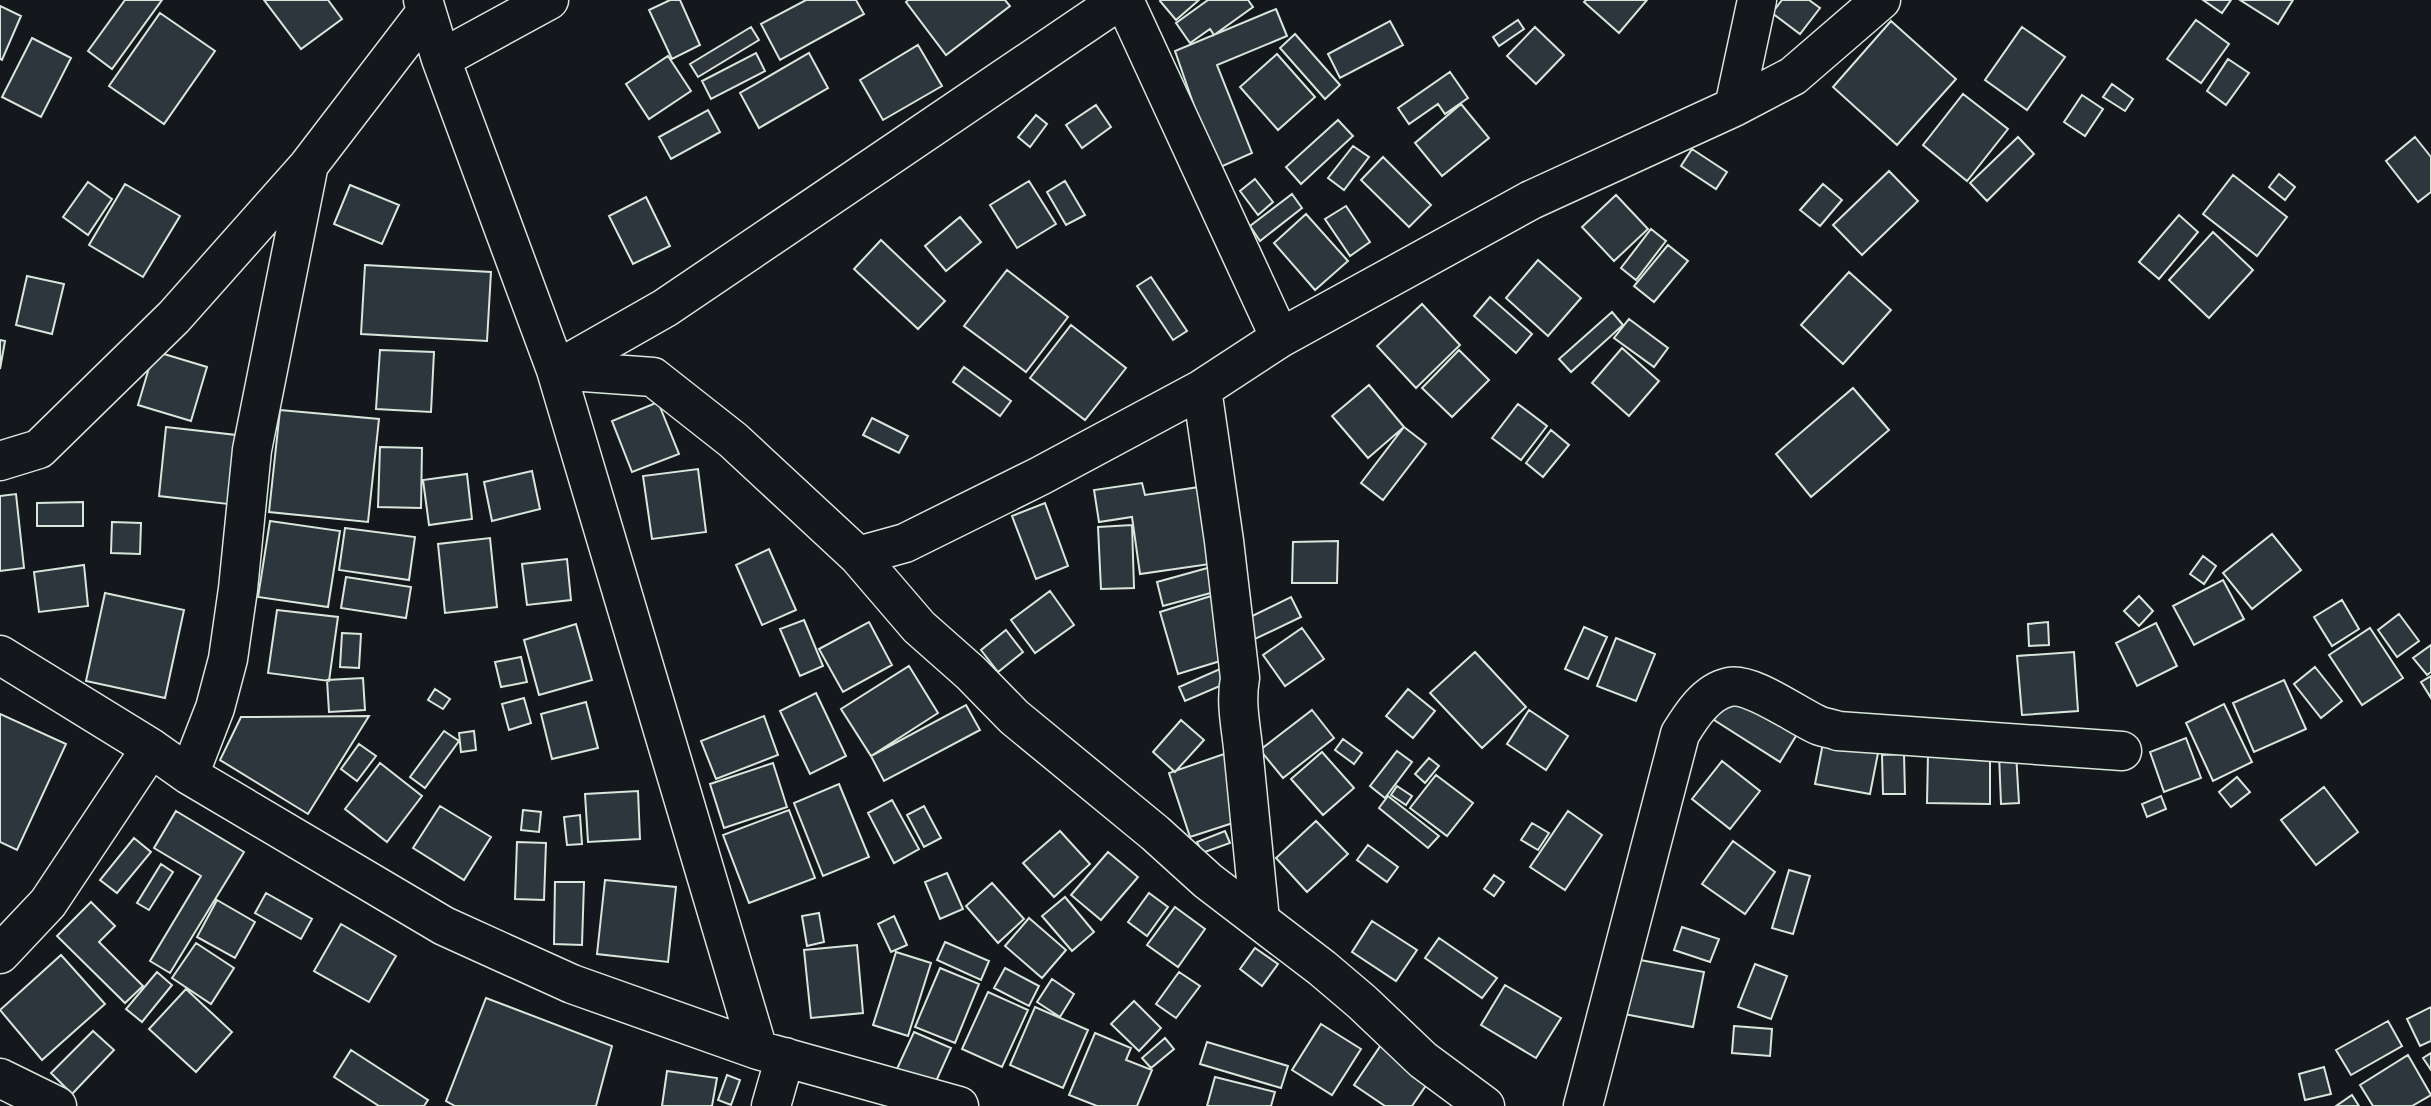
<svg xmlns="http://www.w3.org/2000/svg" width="2431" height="1106" font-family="'Public Sans',sans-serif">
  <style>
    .building { fill: #2c363c; stroke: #d8e6dc; stroke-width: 2 }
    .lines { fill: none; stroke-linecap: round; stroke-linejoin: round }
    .minor-casing { stroke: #d8e6dc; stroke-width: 41 }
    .minor { stroke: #14181c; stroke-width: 38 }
  </style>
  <rect width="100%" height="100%" fill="#14181c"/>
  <path class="building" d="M125 0H162L112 69 88 51Z
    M264 0H328L342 19 301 49Z
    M670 0H680L700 45 672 59 649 10Z
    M806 0H856L864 14 780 60 761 24Z
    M908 0H1005L1010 6 946 55 906 2Z
    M1161 0H1199L1176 20 1160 1Z
    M1208 0H1248L1253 7 1214 35 1210 29 1190 43 1176 23Z
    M1586 0H1647L1619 33 1584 2Z
    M1782 0H1809L1820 8 1800 34 1772 13Z
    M2203 0H2231L2222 13Z
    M2240 0H2293L2278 24Z
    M0 6 21 16 2 60 0 59Z
    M1276 9 1287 36 1217 65 1252 153 1216 169 1175 51Z
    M160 13 215 51 164 124 109 86Z
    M1518 20 1524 29 1499 46 1493 37Z
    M2196 20 2229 44 2201 83 2167 59Z
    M1390 21 1403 45 1340 78 1328 54Z
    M1891 21 1956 79 1897 145 1833 87Z
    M751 27 759 40 698 77 690 64Z
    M1535 27 1564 55 1536 84 1507 56Z
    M2022 27 2065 57 2027 110 1985 80Z
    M1295 34 1340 85 1325 99 1280 48Z
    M32 38 71 58 41 117 2 97Z
    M918 45 942 86 883 120 860 80Z
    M756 53 765 71 711 99 702 81Z
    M809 53 828 88 759 128 740 93Z
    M1277 54 1315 97 1278 130 1240 87Z
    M668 56 691 91 649 119 626 84Z
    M2228 59 2249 73 2226 105 2207 91Z
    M1450 72 1468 98 1445 114 1438 104 1409 124 1398 108Z
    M2112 84 2133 99 2125 111 2103 97Z
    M1963 94 2008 129 1967 181 1923 145Z
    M2082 95 2103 109 2085 136 2064 122Z
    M1461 104 1489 138 1442 176 1415 143Z
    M1096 105 1111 127 1082 148 1066 125Z
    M708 110 720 132 671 159 659 137Z
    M1036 115 1047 124 1030 147 1018 137Z
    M1338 120 1353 136 1301 184 1286 167Z
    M2018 137 2034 154 1987 201 1970 183Z
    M2415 137 2431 157V192L2418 202 2386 161Z
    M1353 146 1369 157 1344 190 1328 178Z
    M1692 149 1727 172 1716 189 1681 166Z
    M1383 157 1431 205 1409 227 1361 180Z
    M1889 171 1918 201 1862 255 1833 225Z
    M2279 174 2295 187 2285 200 2269 187Z
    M2233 175 2287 217 2257 256 2203 214Z
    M1255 179 1273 202 1258 215 1240 191Z
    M1029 181 1056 224 1017 248 990 205Z
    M1065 181 1085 215 1066 225 1047 192Z
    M88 182 112 199 88 235 63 217Z
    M125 184 180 216 143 277 89 245Z
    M1823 184 1842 200 1820 226 1800 210Z
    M350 185 399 205 382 244 334 224Z
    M1292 194 1302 208 1260 241 1250 226Z
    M1616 195 1648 229 1614 261 1582 227Z
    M646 197 670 246 633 264 609 216Z
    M1346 206 1370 242 1350 256 1325 219Z
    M1306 214 1348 261 1315 290 1274 243Z
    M2179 215 2198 232 2159 279 2139 262Z
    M960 217 981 242 946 271 925 246Z
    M1651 229 1666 241 1636 280 1621 268Z
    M2213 232 2253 270 2209 318 2169 280Z
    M881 240 945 301 918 329 854 269Z
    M1668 245 1688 261 1654 302 1634 286Z
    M1538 260 1581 298 1548 336 1506 298Z
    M365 265 491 272 487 341 361 334Z
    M1007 270 1068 317 1026 372 964 326Z
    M1849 272 1891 310 1843 364 1801 325Z
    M27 276 64 284 52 334 16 325Z
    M1151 277 1187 331 1173 340 1137 286Z
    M1490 297 1532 334 1516 353 1474 316Z
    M1422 304 1460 345 1416 388 1377 346Z
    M1612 312 1623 325 1571 372 1559 359Z
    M1629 319 1668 348 1654 367 1614 338Z
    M1071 325 1126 368 1085 420 1030 378Z
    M0 340 5 341 0 369Z
    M1622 348 1659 381 1629 416 1592 383Z
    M380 350 434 352 431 412 376 409Z
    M1459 350 1489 380 1452 417 1422 388Z
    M154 351 207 367 191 421 138 405Z
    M964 367 1011 401 1000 416 953 382Z
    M1369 385 1404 427 1368 458 1332 416Z
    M1853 388 1889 430 1811 497 1776 454Z
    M658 402 679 454 632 472 612 421Z
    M1518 404 1547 426 1521 460 1492 438Z
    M280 410 379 419 368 522 269 512Z
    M872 418 908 436 899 453 863 435Z
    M166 427 236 435 228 504 159 496Z
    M1404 427 1426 444 1383 500 1361 483Z
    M1551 430 1569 445 1543 477 1526 463Z
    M380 447 422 448 421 508 378 507Z
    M698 469 706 532 652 539 643 476Z
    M532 471 540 509 492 521 484 482Z
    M467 474 472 519 429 525 423 480Z
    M1142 483 1145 495 1206 486 1217 563 1140 574 1132 517 1099 522 1094 490Z
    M16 494 24 568 0 571V496Z
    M83 502V526H37V503Z
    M1045 503 1068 566 1036 579 1012 516Z
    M270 521 340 531 328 607 258 597Z
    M112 522 141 523 140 554 111 553Z
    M1132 525 1134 588 1101 589 1098 527Z
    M345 528 415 537 409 580 339 570Z
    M2272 534 2301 570 2252 609 2223 573Z
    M490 538 497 607 445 613 438 544Z
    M1338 541 1337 583H1292L1293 542Z
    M769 549 796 610 762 625 736 565Z
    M2203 556 2216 566 2204 584 2190 574Z
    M567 559 571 600 527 605 522 564Z
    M84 565 88 606 39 612 34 572Z
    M1211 567 1218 591 1163 606 1157 582Z
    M346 577 411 587 406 618 341 608Z
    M2223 580 2244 619 2194 645 2173 606Z
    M1050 591 1074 625 1035 653 1011 620Z
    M105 593 184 610 165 698 86 681Z
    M1211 596 1230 658 1178 674 1160 612Z
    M2139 596 2153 611 2139 626 2124 611Z
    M1291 597 1301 617 1255 639 1246 619Z
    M2342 600 2359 629 2332 646 2314 617Z
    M277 610 338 617 329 681 268 673Z
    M2399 614 2419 641 2397 657 2378 630Z
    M804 620 823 666 800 676 780 629Z
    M869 622 892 665 843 692 819 649Z
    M2048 622 2049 645 2029 646 2028 624Z
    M2156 623 2177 666 2137 686 2116 643Z
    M576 624 592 680 539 695 524 640Z
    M1584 627 1607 637 1588 679 1565 669Z
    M1302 628 1324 659 1285 686 1263 655Z
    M2370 628 2403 678 2362 705 2329 655Z
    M1006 630 1023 652 998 672 981 650Z
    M342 633 361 634 359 668 340 667Z
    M1616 638 1655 654 1636 701 1597 686Z
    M2431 645V672L2427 675 2413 658Z
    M1475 652 1526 707 1482 748 1430 693Z
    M2074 652 2078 711 2022 715 2017 656Z
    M521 657 527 682 501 687 495 662Z
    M909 666 938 713 871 756 841 709Z
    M2315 667 2342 701 2321 718 2294 684Z
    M1220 669 1227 683 1185 701 1179 687Z
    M2431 676V698L2421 682Z
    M363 678 365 710 329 712 327 680Z
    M2284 680 2306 729 2254 752 2233 703Z
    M435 689 450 699 443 709 428 700Z
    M1408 689 1435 711 1413 738 1386 716Z
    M1733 689 1799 731 1780 762 1714 720Z
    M816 693 846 756 810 774 780 711Z
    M524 698 531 723 509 730 502 704Z
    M586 702 598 748 552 759 541 714Z
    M2224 704 2252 762 2213 781 2186 723Z
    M966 705 980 730 884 781 871 756Z
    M1312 710 1334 738 1283 778 1260 750Z
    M1529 710 1568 736 1546 770 1507 744Z
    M0 714 66 744 17 850 0 842Z
    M369 716 308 814 220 760 241 717Z
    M764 716 778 755 716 779 701 741Z
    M1181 720 1204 740 1175 772 1153 752Z
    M444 731 459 741 425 788 410 777Z
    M474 731 476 750 461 752 459 733Z
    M1824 738 1879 748 1870 794 1815 784Z
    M2186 738 2201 778 2164 792 2150 752Z
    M1343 739 1362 753 1354 764 1335 750Z
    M359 744 376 756 357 781 341 769Z
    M1397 751 1412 762 1385 798 1370 786Z
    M1322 752 1354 788 1323 815 1291 779Z
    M1928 753 1990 754V804L1927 803Z
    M2016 753 2019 803 2001 804 1999 754Z
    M1224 754 1245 819 1190 837 1169 773Z
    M1904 754 1905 794H1883L1882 755Z
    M1429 758 1439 766 1425 783 1415 774Z
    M1722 761 1760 791 1730 829 1692 799Z
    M380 763 422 796 387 842 345 809Z
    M773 763 787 807 724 828 710 784Z
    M1436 775 1473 803 1447 836 1410 808Z
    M2237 777 2250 792 2231 807 2219 792Z
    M839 784 869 857 823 876 794 803Z
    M1397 786 1412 796 1406 805 1391 795Z
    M2324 787 2358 832 2316 865 2281 820Z
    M638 791 640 839 588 842 585 794Z
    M1388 796 1439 836 1428 848 1379 808Z
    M2161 796 2166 809 2147 817 2142 804Z
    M892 800 919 849 894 863 868 813Z
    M440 806 491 837 464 880 413 848Z
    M924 806 941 838 924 847 907 815Z
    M523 810 541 812 539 832 521 830Z
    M789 810 815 878 749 903 723 835Z
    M176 811 244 852 170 973 150 961 201 876 154 848Z
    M1568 811 1602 835 1565 890 1530 867Z
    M580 815 582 844 567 845 564 817Z
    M1316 821 1348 854 1307 892 1276 858Z
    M1532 823 1549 833 1538 850 1521 840Z
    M1060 831 1090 864 1054 897 1023 863Z
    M1225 831 1230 843 1202 853 1197 842Z
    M134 838 151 852 117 893 100 880Z
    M1733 841 1775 872 1745 914 1702 884Z
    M517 842 546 843 544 900 515 899Z
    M1368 845 1398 867 1387 882 1357 860Z
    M1108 852 1138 877 1101 920 1071 895Z
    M161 864 173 872 149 910 137 903Z
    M1789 870 1810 876 1793 934 1772 928Z
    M947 873 963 909 940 919 925 882Z
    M1494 875 1504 882 1494 896 1484 889Z
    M605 880 676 887 668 962 597 954Z
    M555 882H584L582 945 554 944Z
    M992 883 1024 919 998 943 966 906Z
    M266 893 312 919 301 939 255 913Z
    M1149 893 1168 907 1147 936 1128 922Z
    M1065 897 1094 932 1072 951 1042 916Z
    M217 900 255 922 235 958 197 937Z
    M91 902 115 926 99 942 143 986 125 1003 57 936Z
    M1175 907 1205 929 1178 967 1147 945Z
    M819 913 824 942 807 946 802 916Z
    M894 916 907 945 891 952 878 924Z
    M1029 918 1066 950 1042 978 1005 946Z
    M1372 921 1417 950 1396 981 1352 952Z
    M341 924 396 956 369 1002 314 971Z
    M1682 927 1719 939 1710 962 1674 950Z
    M1439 938 1497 978 1482 998 1425 958Z
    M945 942 989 961 981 980 937 960Z
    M196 943 234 968 211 1004 172 978Z
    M857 945 863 1013 811 1018 804 950Z
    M1255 948 1278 964 1262 986 1240 969Z
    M896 952 931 963 908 1036 873 1025Z
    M61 955 105 1004 42 1060 0 1010Z
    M1635 959 1704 972 1693 1027 1624 1014Z
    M1755 964 1787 976 1771 1019 1738 1007Z
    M940 968 979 984 955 1043 915 1027Z
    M1005 968 1039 986 1029 1006 994 988Z
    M157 972 172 985 142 1022 126 1009Z
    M1179 972 1200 986 1176 1018 1156 1004Z
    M1052 979 1074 994 1060 1017 1037 1002Z
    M1505 985 1561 1018 1536 1058 1481 1025Z
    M186 989 232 1032 196 1072 149 1029Z
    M988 992 1028 1010 1002 1067 962 1049Z
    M486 998 612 1046 596 1106H455L446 1101Z
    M1134 1001 1161 1028 1139 1051 1111 1024Z
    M1035 1007 1088 1030 1063 1088 1010 1065Z
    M2431 1007V1041L2420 1046 2407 1019Z
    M2388 1021 2402 1046 2351 1075 2336 1050Z
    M1321 1024 1361 1049 1332 1095 1292 1070Z
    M1734 1026 1772 1029 1770 1056 1732 1053Z
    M93 1031 114 1050 72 1094 51 1073Z
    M914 1032 951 1048 933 1088 896 1071Z
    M1095 1033 1131 1048 1126 1060 1152 1070 1137 1106H1097L1069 1095Z
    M1165 1038 1174 1049 1151 1068 1142 1058Z
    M1207 1042 1288 1066 1281 1088 1200 1064Z
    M1381 1045 1431 1078 1412 1106H1385L1354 1085Z
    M351 1050 428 1100 424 1106H379L334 1077Z
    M2431 1053V1070L2423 1058Z
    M2408 1055 2431 1095 2412 1106H2373L2360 1085Z
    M2324 1067 2331 1094 2305 1100 2299 1074Z
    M667 1071 717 1078 712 1106H662Z
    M727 1075 740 1080 731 1105 718 1100Z
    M1215 1077 1275 1092 1271 1106H1207Z
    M2352 1095 2359 1106H2336Z"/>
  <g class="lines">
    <defs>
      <path id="minor" d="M423 0 441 59 556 370 758 1050
        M1124 0 1280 338
        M441 59 549 0
        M1734 107 1757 0
        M556 370 653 377 733 440 858 556 919 627 971 673 1014 717 1155 833 1208 881 1322 968 1362 1002 1423 1060 1485 1106
        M556 370 665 308 1120 0
        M1202 389 1224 541 1240 678C1235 706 1242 730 1244 758 1249 812 1255 866 1260 920
        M0 461 39 449 174 317 308 166 426 12
        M858 556 905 543 1040 476 1202 389 1280 338 1531 200 1734 107 1793 76 1881 0
        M0 655 151 748 189 775 444 926 572 984 758 1050 959 1106
        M189 775 215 708 228 659 238 589 252 450 308 169
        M0 954 48 903 151 748
        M0 1078 57 1106
        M771 1106 785 1057
        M1583 1106 1680 734C1691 716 1706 692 1729 687 1752 682 1798 717 1820 726 1826 728 1833 729 1838 731L2122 751"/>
    </defs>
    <use href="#minor" class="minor-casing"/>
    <use href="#minor" class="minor"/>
  </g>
</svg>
